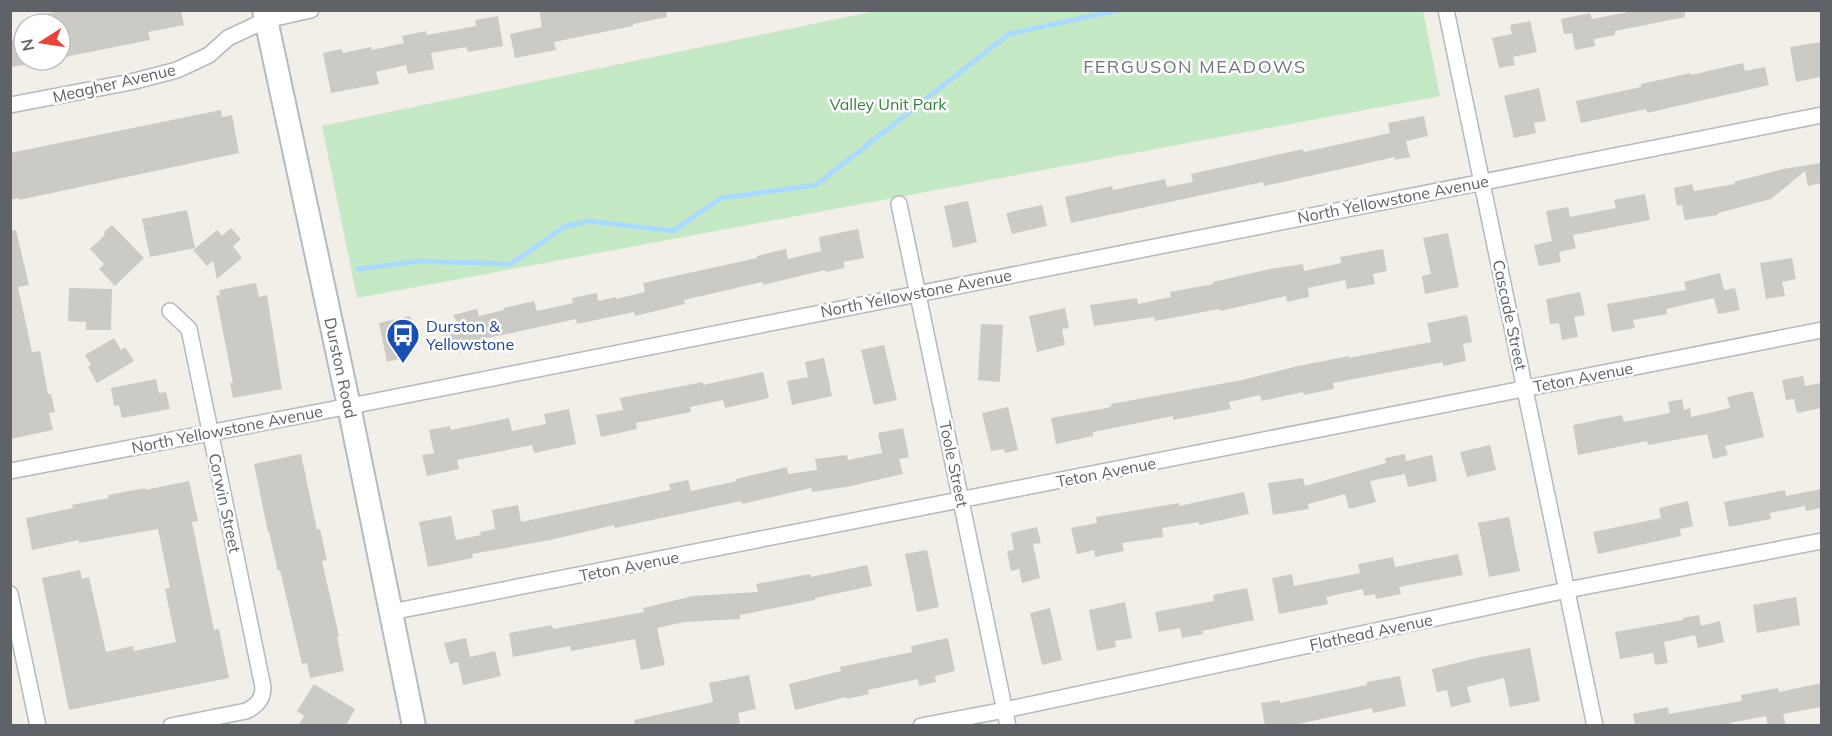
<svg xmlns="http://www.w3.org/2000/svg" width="1832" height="736" font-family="Mulish,sans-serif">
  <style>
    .green { fill: #c5e8c5 }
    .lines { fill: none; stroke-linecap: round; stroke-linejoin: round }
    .stream { stroke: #aadaff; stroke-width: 5 }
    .building { fill: #cccac5 }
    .street-casing { stroke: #b5b8bc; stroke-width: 18 }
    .secondary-casing { stroke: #b6babf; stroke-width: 26 }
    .street { stroke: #fff; stroke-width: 15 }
    .secondary { stroke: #fff; stroke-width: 22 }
    .labels { text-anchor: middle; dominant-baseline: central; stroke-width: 5; stroke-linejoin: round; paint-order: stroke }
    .street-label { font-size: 16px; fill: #5f6368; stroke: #fff }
    .park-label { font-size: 16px; fill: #348238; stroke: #fff }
    .transit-label { font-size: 16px; fill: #164399; stroke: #fff; text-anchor: start }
    .neighbourhood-label { font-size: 18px; letter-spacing: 1.5px; fill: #70757a; stroke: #fff }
  </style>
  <rect width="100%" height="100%" fill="#f1efe8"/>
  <path class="green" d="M880 10 1423 11 1440 96 357 298 322 126Z"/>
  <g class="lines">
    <path class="stream" d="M358 269 420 261 511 264 565 226 590 221 673 231 721 198 816 185 1009 34 1118 10"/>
  </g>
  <path class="building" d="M63 10H181L184 25 148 32 150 40 60 58V24H28V18Z
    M539 10H666L667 17 633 24V26L554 42 556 50 515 58 510 34 542 27Z
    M1638 10H1685V17L1615 31V35L1594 39 1595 46 1575 50 1572 33 1564 34 1561 19 1590 13 1592 19Z
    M498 16 503 46 468 52 466 47 431 53 434 69 408 74 406 65 376 72 379 84 331 93 323 53 342 49 343 53 371 47 372 50 404 43 402 36 426 31 427 35 476 26 475 20Z
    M1530 21 1537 52 1513 57 1515 65 1499 68 1492 38 1512 34 1510 25Z
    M24 38V65L10 67V40Z
    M1821 42V77L1796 82 1790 47Z
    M1743 63 1745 71 1765 67 1769 85 1647 113 1646 109 1581 123 1576 101 1641 87V84L1691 73V75Z
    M1539 88 1546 121 1534 123 1536 133 1514 138 1504 96Z
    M221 110 222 117 232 115 239 153 19 200V198L10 200V153Z
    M1424 116 1428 136 1406 141 1410 157 1395 160V157L1264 186 1263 182 1071 223 1065 197 1112 186 1113 190 1165 179 1167 187 1193 182 1191 174 1303 149 1304 152 1390 133 1388 123Z
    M1821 163V183L1808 186 1805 171 1771 199 1718 213V215L1685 220 1682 205 1677 206 1674 188 1692 184 1694 191 1735 184 1734 182 1783 169Z
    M1645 194 1650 220 1573 235 1576 248 1559 252 1561 262 1539 266 1534 245 1552 241 1546 211 1568 207 1570 217 1616 208 1614 200Z
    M968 201 977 242 953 248 944 206Z
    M1042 205 1047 226 1012 234 1006 213Z
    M187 210 195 248 150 257 142 219Z
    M112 225 144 258 115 286 99 269 104 264 90 249 105 235 104 232Z
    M231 228 241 239 233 246 242 258 217 279 213 261 207 266 193 250 217 230 222 236Z
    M858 229 864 258 843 262 845 268 826 272 825 270 763 285 762 282 684 300 685 304 635 316 634 312 577 324 576 319 446 347 441 325 457 322 453 315 477 309 479 316 504 310V308L534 301 537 311 573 303 572 298 597 293 598 301 616 297V299L645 292 643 283 757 258V256L786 249 788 259 821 251 819 237Z
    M16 230 29 285 18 287 32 352 40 351 48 394H51L55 412 49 413 53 430 10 439V231Z
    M1448 233 1459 287 1425 294 1422 276 1431 274 1423 238Z
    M1383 249 1387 271 1373 274 1375 284 1347 289 1345 280 1308 288 1309 297 1287 302 1286 296 1220 311 1219 309 1155 321 1154 317 1094 326 1090 305 1137 298 1138 304 1171 297 1170 292 1213 284V282L1270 269 1303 264 1304 271 1341 263 1340 257Z
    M1792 258 1796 279 1782 282 1785 296 1766 299 1760 263Z
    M1720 273 1724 290 1735 288 1740 310 1718 314 1714 298 1666 309 1667 314 1633 320 1635 328 1612 332 1607 304 1686 290 1684 282Z
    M256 283 259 297 267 295 282 389 233 398 230 383H233L216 296 220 295 219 290Z
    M69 288 112 289 111 330H86V322L68 321Z
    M1580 292 1585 315 1574 317 1578 337 1562 340 1559 323 1550 324 1546 299Z
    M1065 308 1069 328 1062 329 1065 345 1037 352 1029 316Z
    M1467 315 1472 342 1463 344 1466 361 1443 366V362L1333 383 1334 389 1304 395 1303 392 1262 401 1260 395 1229 402 1231 409 1173 420V416L1093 432V436L1056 444 1051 418 1107 408 1112 406 1111 404 1155 396 1242 380 1298 366 1349 356V358L1431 342 1427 323Z
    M410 316 415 338 403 340 407 357 387 362 379 323Z
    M981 324 1003 325 1000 382 978 380Z
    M114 338 121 350 125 347 134 361 97 383 88 367 91 365 85 355Z
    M884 345 897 400 874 405 861 350Z
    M824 358 832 396 792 405 787 381 808 377 805 362Z
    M763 372 769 398 725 408 723 400 690 407 691 412 636 423 637 429 601 437 596 415 623 410 620 398 703 382V385Z
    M1803 376 1805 386 1821 383V408L1797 413 1794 399 1786 400 1782 380Z
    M156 379 159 393 166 392 170 409 122 418 119 405 114 406 111 388Z
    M1753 391 1764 437 1725 446 1728 455 1713 459 1707 434 1648 445 1647 441 1578 455 1573 425 1622 415 1624 422 1670 413 1668 402 1682 399 1684 410 1690 408 1691 417 1730 408 1727 397Z
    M1008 407 1018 450 1005 453 1004 449 991 451 982 413Z
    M569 409 576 444 534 453 532 445 457 460 459 469 427 476 422 455 434 453 429 430 450 426 451 430 509 418 512 431 546 424 544 414Z
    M903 428 909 457 899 459 903 474 846 487 812 492 811 488 742 504 741 501 615 528 614 525 550 540 472 554 473 558 428 567 419 522 451 516 456 540 481 535 480 532 495 529 492 510 518 505 521 522 671 490 669 484 688 480 691 491 737 481 736 479 787 467 788 474 817 470 815 459 847 455 848 460 882 453 878 433Z
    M1490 445 1496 470 1467 477 1460 452Z
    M301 454 317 530 320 529 327 560 322 561 339 636 337 637 344 671 310 678 307 663 302 664 280 570 278 571 269 532H268L254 464Z
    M1405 454 1406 461 1432 455 1437 481 1408 487 1405 474 1370 481 1376 502 1349 509 1345 494 1308 504 1309 509 1273 515 1268 483 1303 478 1305 486 1386 463 1385 458Z
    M189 481 198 521 192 522 214 630 219 629 229 678 69 710 42 578 80 570 82 579 89 577 106 652 133 646 134 651 176 642 165 589 170 588 158 529 79 543V540L32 550 26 518 73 508 72 505 109 498 108 495 145 488V490Z
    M1821 489V508L1806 511 1805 506 1770 513 1771 519 1729 527 1724 502 1785 490 1786 496Z
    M1244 492 1249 514 1199 525V522L1162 528 1163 537 1122 543 1124 551 1095 557 1094 550 1077 554 1071 528 1097 523 1096 517 1179 503V506Z
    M1688 501 1693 526 1680 529 1681 536 1598 554 1593 532 1661 518 1659 508Z
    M1509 517 1520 571 1489 577 1478 523Z
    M1037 527 1041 543 1033 544 1040 578 1022 583 1019 569 1011 571 1007 551 1014 550 1011 533Z
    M927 550 939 607 917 612 905 554Z
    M1458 554 1463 575 1399 587 1401 594 1376 599 1375 594 1364 596 1363 589 1326 597 1328 604 1279 614 1272 578 1292 574 1294 586 1360 573 1358 564 1393 557 1395 567Z
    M867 565 872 586 815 598V600L740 615V619L684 622 657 628 665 665 641 670 635 639 571 651 570 646 513 657 509 633 552 625 553 629 644 612 643 608 693 596 758 592 756 584 810 574 811 577Z
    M1247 588 1254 620 1202 631 1203 634 1182 638 1180 628 1159 632 1155 612 1214 601 1213 595Z
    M1796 597 1800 625 1757 633 1753 605Z
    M1125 602 1132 638 1115 641 1116 647 1097 651 1089 610Z
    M1050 608 1062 660 1042 665 1030 613Z
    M1699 615 1701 626 1720 621 1724 642 1698 648 1695 635 1664 642 1668 663 1655 665 1653 653 1620 659 1615 632 1683 620V618Z
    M466 638 470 657 495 651 501 676 463 685 458 662 450 664 444 643Z
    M948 638 955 671 935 676 936 682 919 686 918 679 868 690 869 694 847 699 846 697 795 710 789 684 841 671 840 667 912 652 911 646Z
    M1530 648 1540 701 1510 707 1504 678 1467 687 1471 702 1451 707 1447 690 1437 692 1432 669 1481 657Z
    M749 675 756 709 738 713 740 723 727 726H635L634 720 713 702 709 683Z
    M1400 676 1406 706 1373 713 1372 708 1289 726H1265L1261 703 1280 700V703L1367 685V682Z
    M1821 683V707L1783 714 1786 726H1768L1766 716 1730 723 1731 726H1635L1633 714 1668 707 1669 714 1742 701 1741 695 1778 688 1779 692Z
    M314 684 355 709 346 726H298L304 716 297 711Z"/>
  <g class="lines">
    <defs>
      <path id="street" d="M1446 10 1595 726
        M10 105 131 82 177 70 209 55 228 38 266 20 311 10
        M899 204 1008 726
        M170 311 189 329 263 687C263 699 257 706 246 711L171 726
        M10 471 371 402 1822 115
        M10 594 38 726
        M391 612 1822 330
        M921 726 1005 710 1567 590 1822 541"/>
      <g id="secondary">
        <path id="s1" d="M264 10 349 406 414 726"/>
      </g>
    </defs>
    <use href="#street" class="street-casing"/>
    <use href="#secondary" class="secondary-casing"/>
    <use href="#street" class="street"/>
    <use href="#secondary" class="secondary"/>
  </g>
  <defs>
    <symbol id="bus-pin" viewBox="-11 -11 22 30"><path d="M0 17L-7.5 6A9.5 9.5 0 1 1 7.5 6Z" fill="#1a4fb4" stroke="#fff"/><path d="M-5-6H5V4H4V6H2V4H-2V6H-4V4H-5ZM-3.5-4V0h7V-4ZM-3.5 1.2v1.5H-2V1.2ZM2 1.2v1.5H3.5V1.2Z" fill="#fff"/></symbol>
  </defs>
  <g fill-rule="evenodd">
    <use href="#bus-pin" x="384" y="316" width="38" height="52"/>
  </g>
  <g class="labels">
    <g class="street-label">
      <text transform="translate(114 83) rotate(-13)">Meagher Avenue</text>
      <text transform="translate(1393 199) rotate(-11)">North Yellowstone Avenue</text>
      <text transform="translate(916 293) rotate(-11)">North Yellowstone Avenue</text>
      <text transform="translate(1510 315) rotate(78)">Cascade Street</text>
      <text stroke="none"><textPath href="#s1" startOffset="366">Durston Road</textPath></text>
      <text transform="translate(1583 377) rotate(-11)">Teton Avenue</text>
      <text transform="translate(227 429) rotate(-11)">North Yellowstone Avenue</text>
      <text transform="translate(954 464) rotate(78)">Toole Street</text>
      <text transform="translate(1106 472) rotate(-11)">Teton Avenue</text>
      <text transform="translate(225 503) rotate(78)">Corwin Street</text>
      <text transform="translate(629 566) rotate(-11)">Teton Avenue</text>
      <text transform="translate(1371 632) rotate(-12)">Flathead Avenue</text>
    </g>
    <g class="park-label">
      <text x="888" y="104">Valley Unit Park</text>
    </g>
    <g class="transit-label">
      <text x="426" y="326">Durston &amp;<tspan x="426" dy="18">Yellowstone</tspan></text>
    </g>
    <g class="neighbourhood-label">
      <text x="1195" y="66">FERGUSON MEADOWS</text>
    </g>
  </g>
  <rect width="1832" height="736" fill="none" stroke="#5f6368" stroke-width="24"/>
  <g transform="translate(42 42) rotate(258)"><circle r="28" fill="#ffffff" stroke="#bfc1c3" stroke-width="1.5"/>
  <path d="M0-4.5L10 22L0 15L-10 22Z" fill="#ea4335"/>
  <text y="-9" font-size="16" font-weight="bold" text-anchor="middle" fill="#5f6368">N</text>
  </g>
</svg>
